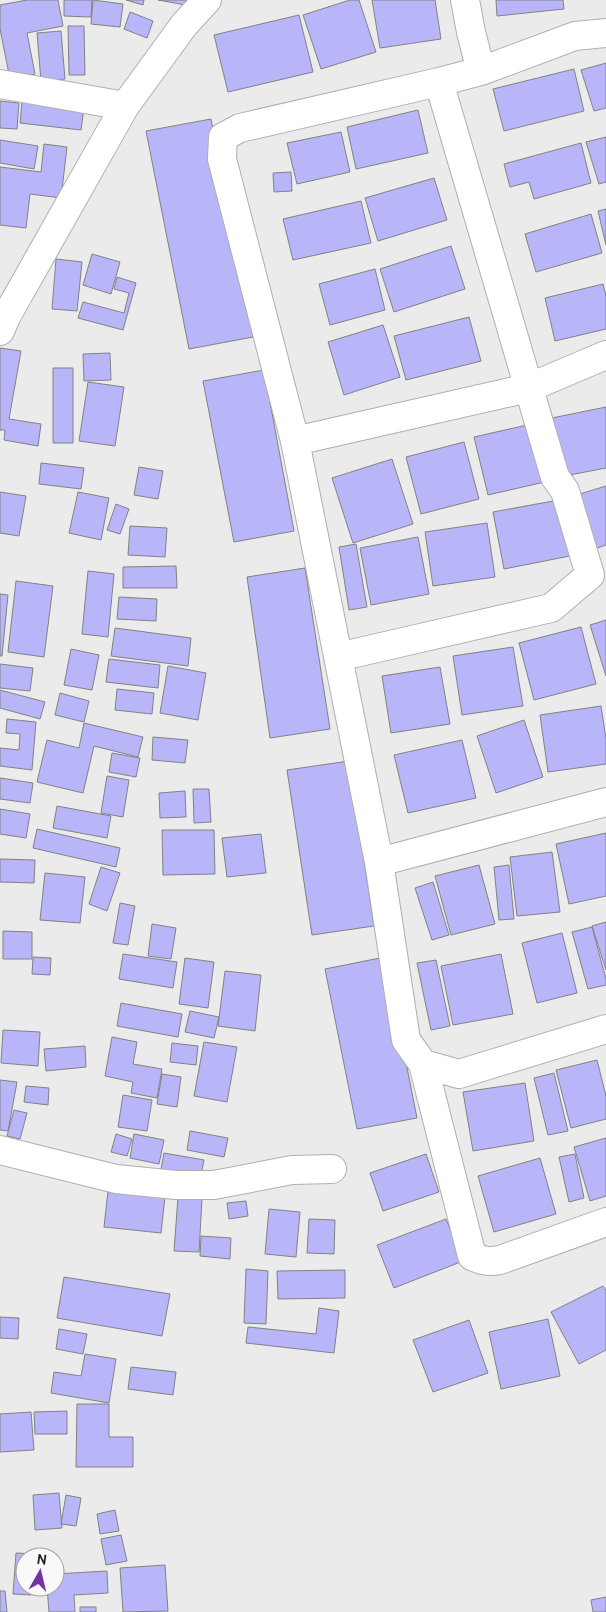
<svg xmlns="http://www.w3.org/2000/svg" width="606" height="1612" font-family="Cabin,sans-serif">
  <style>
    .building { fill: #b8b5f9; stroke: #828283 }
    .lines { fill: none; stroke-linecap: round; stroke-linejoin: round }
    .street-casing { stroke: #afafb0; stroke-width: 30 }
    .street { stroke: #fff; stroke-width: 28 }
  </style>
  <rect width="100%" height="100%" fill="#ebebec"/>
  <path class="building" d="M27 0H58L63 26 27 33 35 74 10 79 0 29V5Z
    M64 0H92L91 17 64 16Z
    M93 0 123 4 120 27 91 24Z
    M126 0H144L143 5Z
    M158 0H192L191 6Z
    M350 0H359L376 52 321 69 303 15Z
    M372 0H435L441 39 380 48Z
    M496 0H563L564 9 497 16Z
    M130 12 153 21 147 38 124 29Z
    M299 15 313 72 228 92 214 35Z
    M68 26H84L85 75H69Z
    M61 31 65 79 41 81 37 33Z
    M606 63V108L594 111 581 70Z
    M574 69 584 111 504 131 493 89Z
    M0 101 19 103 17 129 0 128Z
    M22 102 84 108 81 130 20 123Z
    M418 110 428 153 356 169 347 127Z
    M211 119 253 337 189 349 146 131Z
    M341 132 350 172 297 184 287 143Z
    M606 137V182L599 184 586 142Z
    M0 140 38 146 34 169 0 163Z
    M581 143 591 183 534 199 529 182 510 187 504 164Z
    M44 144 67 147 61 198 30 194 26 228 0 225V167L41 172Z
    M291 172 292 191 274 192 273 173Z
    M434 178 447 220 378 241 365 198Z
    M361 201 371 243 293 260 283 219Z
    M606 209V245L598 211Z
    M591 214 602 253 536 272 525 234Z
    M451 246 465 289 394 312 380 269Z
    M92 254 120 262 111 294 83 285Z
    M56 259 82 262 77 311 52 309Z
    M375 269 385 310 330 325 319 284Z
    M117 277 136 283 123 330 78 318 83 302 124 313 129 293 114 289Z
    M603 284 606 296V329L555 341 545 298Z
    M469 317 481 361 406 380 394 336Z
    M383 325 400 377 344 395 328 342Z
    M0 348 21 351 9 419 41 424 38 446 4 440 5 430H0Z
    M110 353 111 380 84 381 83 354Z
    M53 368H73V443H53Z
    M264 370 294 531 234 542 203 381Z
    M88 382 124 387 115 446 79 441Z
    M606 407V468L559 477 547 419Z
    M536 423 549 481 488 495 474 437Z
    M464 442 479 499 421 514 406 457Z
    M392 459 413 524 353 543 332 478Z
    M41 463 84 468 81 489 39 484Z
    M139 467 163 471 158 499 134 495Z
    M606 486V545L586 552 570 497Z
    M0 492 26 496 19 536 0 533Z
    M78 492 109 498 101 540 69 533Z
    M564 499 575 555 504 569 493 512Z
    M116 504 129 509 120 534 107 530Z
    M487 523 495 577 433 586 425 532Z
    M130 526 167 528 165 557 128 555Z
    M418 537 429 594 371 605 360 548Z
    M356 544 367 607 349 610 339 547Z
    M176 566 177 588H123V567Z
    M305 568 330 729 270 738 247 577Z
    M88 571 114 574 108 637 82 634Z
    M16 581 53 586 44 657 8 652Z
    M0 594 8 595 2 656H0Z
    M119 597 157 599 156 621 117 619Z
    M606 620V676L590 625Z
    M581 627 596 684 534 700 519 643Z
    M115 628 191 638 188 666 111 656Z
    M513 647 523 706 462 715 453 656Z
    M71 649 99 655 92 690 64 685Z
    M109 659 160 665 158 688 106 682Z
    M0 664 33 668 30 691 0 688Z
    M168 666 206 673 198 720 160 713Z
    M440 667 450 724 391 733 382 676Z
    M117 689 154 693 152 714 115 710Z
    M0 690 45 702 40 719 0 708Z
    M60 693 89 701 84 722 55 715Z
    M601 706 606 739V764L548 772 540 715Z
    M7 719 36 722 32 770 0 766V748L19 750 20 734 6 733Z
    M524 720 543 777 496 793 477 736Z
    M84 723 143 737 138 757 94 746 83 793 37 782 47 740 79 748Z
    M153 737 188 740 185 763 152 760Z
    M462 740 476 798 408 813 394 755Z
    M112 753 140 758 136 777 109 772Z
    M349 761 374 926 312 935 287 770Z
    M107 776 129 780 123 817 101 813Z
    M0 778 33 783 30 803 0 799Z
    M193 789H209L211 822 194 823Z
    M185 791 186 817 160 818 159 793Z
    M57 806 111 816 107 838 53 828Z
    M0 809 30 814 26 838 0 834Z
    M37 829 120 848 116 867 33 848Z
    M162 830H214L215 874 163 875Z
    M606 833V896L569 904 556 844Z
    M261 834 266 873 227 877 222 838Z
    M552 852 560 912 517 916 510 857Z
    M0 859 35 860 34 883 0 882Z
    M479 865 495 924 451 935 435 876Z
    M509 865 514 919 499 920 494 867Z
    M101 867 120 873 107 911 89 904Z
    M45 873 85 877 80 923 40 920Z
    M433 882 449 935 432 940 415 888Z
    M120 903 135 906 128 945 113 943Z
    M606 922V970L592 926Z
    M152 924 176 928 171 959 148 956Z
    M592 927 606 979V985L588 989 572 932Z
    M3 931 32 932V959H3Z
    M562 933 577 993 537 1003 522 943Z
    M123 954 177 962 173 988 119 979Z
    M501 954 513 1014 453 1025 441 966Z
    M33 957 51 958 50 975 32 974Z
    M385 957 417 1118 357 1129 325 969Z
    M185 958 214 962 208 1008 179 1004Z
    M436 960 450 1026 431 1030 417 963Z
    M225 971 261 975 255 1031 218 1026Z
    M121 1003 182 1014 178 1037 117 1026Z
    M190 1011 219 1017 214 1038 185 1032Z
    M3 1030 40 1032 38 1066 1 1063Z
    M112 1037 137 1042 133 1064 162 1069 157 1098 131 1093 133 1082 105 1076Z
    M204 1042 237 1047 227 1102 194 1096Z
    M172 1043 198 1046 196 1065 170 1062Z
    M85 1046 86 1067 46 1071 44 1049Z
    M597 1060 606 1096V1119L571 1128 556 1070Z
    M554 1073 568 1131 548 1135 534 1078Z
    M162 1074 181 1077 177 1107 157 1104Z
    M0 1080 17 1082 8 1131 0 1130Z
    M525 1083 534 1141 473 1151 463 1092Z
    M26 1086 49 1088 48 1105 24 1102Z
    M123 1095 152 1100 147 1131 118 1127Z
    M14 1110 27 1113 20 1139 7 1136Z
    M190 1131 228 1138 224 1157 187 1150Z
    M116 1134 132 1139 127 1156 111 1152Z
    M134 1134 164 1140 159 1164 130 1158Z
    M606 1138V1196L590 1201 574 1147Z
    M164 1153 204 1160 200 1181 160 1174Z
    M426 1154 439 1192 383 1211 370 1173Z
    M575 1154 584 1198 569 1202 559 1157Z
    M540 1158 556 1214 494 1232 478 1176Z
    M109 1182 166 1188 161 1233 104 1227Z
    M178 1197 202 1199 199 1252 174 1251Z
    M246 1201 248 1216 229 1219 227 1203Z
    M269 1209 300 1212 296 1257 265 1254Z
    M309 1219 335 1220 334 1254 307 1253Z
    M446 1219 463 1261 394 1288 377 1245Z
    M201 1236 231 1238 230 1259 200 1256Z
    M246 1269 268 1271 266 1324 244 1323Z
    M345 1270V1298L278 1299 277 1271Z
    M64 1277 170 1294 162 1336 57 1318Z
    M603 1286 606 1290V1350L579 1364 551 1312Z
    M319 1308 339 1311 334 1353 246 1343 248 1327 316 1334Z
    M0 1317 19 1318 18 1339 0 1338Z
    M548 1319 560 1376 501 1389 489 1332Z
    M469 1320 488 1373 433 1392 413 1340Z
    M59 1329 87 1334 83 1354 56 1349Z
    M85 1354 116 1359 109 1403 51 1393 54 1372 81 1376Z
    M131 1367 176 1372 173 1395 128 1389Z
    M77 1404H109V1437H133V1467H76Z
    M67 1411V1434H35L34 1412Z
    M31 1412 34 1450 0 1452V1414Z
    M59 1493 62 1528 35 1530 33 1495Z
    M66 1495 81 1498 76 1526 61 1524Z
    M115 1510 119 1531 100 1534 97 1514Z
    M121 1535 127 1561 106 1565 101 1539Z
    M16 1553 34 1554V1557H25V1587H32L31 1595 13 1594Z
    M165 1565 168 1611 123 1612 120 1568Z
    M107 1571 108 1593 74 1595 75 1612H49L47 1587H55V1574Z
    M0 1591H5L7 1612H0Z
    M606 1597V1612H593L591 1600Z
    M80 1607H96V1612H80Z"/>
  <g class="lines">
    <defs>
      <path id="street" d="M465 0 471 32 481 71
        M606 33 575 36 481 71 439 82 240 128 223 137 222 159 295 441 379 862 406 1040 423 1064 472 1256C482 1261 489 1262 500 1260L606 1222
        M0 84 125 106
        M0 331 7 315 125 106 184 25 207 0
        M295 441 528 388 606 355
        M338 657 551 608 590 575 565 491 555 477 439 82
        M379 862 606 802
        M423 1064 459 1074 606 1029
        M0 1150 116 1179 176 1185H214L292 1170 332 1169"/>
    </defs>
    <use href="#street" class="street-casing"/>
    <use href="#street" class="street"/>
  </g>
  <g transform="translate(40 1572) rotate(8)"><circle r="24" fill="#f9f9fa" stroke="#a1a1a2"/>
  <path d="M0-4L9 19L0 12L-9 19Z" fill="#7530a4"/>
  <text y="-8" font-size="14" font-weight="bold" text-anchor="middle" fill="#1e1e1e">N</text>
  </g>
</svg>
